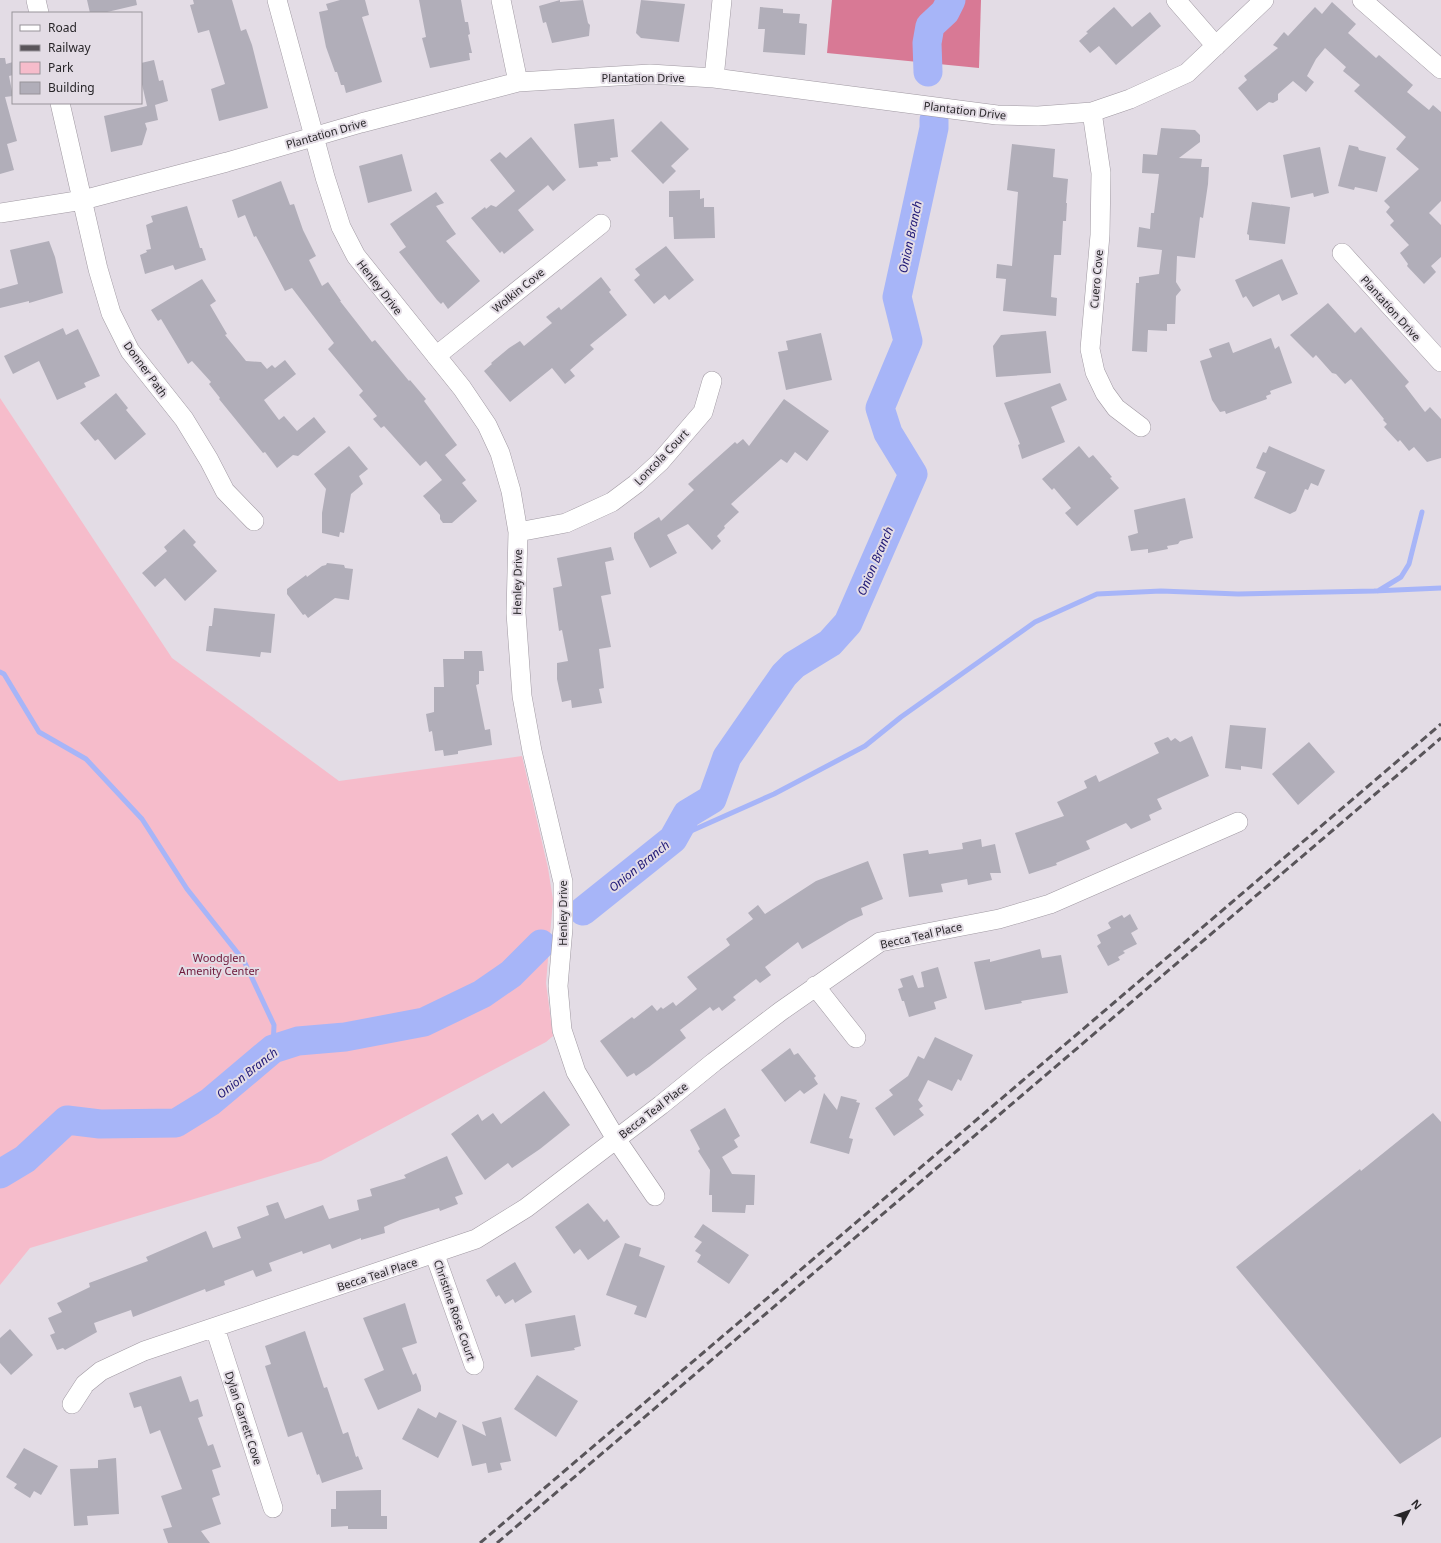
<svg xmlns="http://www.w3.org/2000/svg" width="1441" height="1543" font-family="'Noto Sans',sans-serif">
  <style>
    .green { fill: #f6bccb }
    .forest { fill: #d87995 }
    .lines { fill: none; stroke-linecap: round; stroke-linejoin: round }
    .stream { stroke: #a7b5f8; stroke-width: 5 }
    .river { stroke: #a7b5f8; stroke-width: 29 }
    .building { fill: #b1aeb9 }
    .street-casing { stroke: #a099a2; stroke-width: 20 }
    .street { stroke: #fff; stroke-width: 19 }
    .rail { stroke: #59555a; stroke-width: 3; stroke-dasharray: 8 4; stroke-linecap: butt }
    .labels { text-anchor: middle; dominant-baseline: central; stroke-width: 4; stroke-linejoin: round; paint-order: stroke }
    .street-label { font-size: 11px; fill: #282629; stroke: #e3dce5 }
    .park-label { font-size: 11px; fill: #6e183a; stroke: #e3dce5 }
    .water-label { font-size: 12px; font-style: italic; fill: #1e1776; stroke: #e3dce5 }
  </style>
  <rect width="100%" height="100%" fill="#e3dce5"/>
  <path class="green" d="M0 398 172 658 339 781 522 756 548 868 553 900 546 983 553 1036 546 1042 321 1161 30 1248 0 1285Z"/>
  <path class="forest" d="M832 0H981L979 68 827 53Z"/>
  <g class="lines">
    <path class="stream" d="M1378 591 1401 577 1409 564 1422 512
      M0 672 4 674 39 732 86 759 142 819 187 889 244 961 274 1025 273 1049
      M673 839 774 794 865 746 901 717 1035 622 1097 594 1161 591 1238 594 1374 591 1441 588"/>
    <path class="river" d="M928 72 927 43 930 26 945 12 951 0
      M583 911 673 839 687 814 712 799 727 757 784 675 794 665 830 643 848 623 913 474 888 433 880 408 908 341 897 297 934 128V120
      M0 1174 25 1159 67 1120 100 1124 176 1123 210 1102 273 1049 298 1041 345 1037 424 1022 482 994 511 974 541 944"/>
  </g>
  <path class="building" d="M87 0H136L137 5 103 13H90Z
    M193 0H232L241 31 246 29 252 45 268 108 219 121 211 89 225 84 209 30 198 33 190 5 194 4Z
    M340 0H365L369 15 362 17 382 82 346 93 344 85H341L337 72H335L326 47 319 12 328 10 326 4Z
    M419 0H461L465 22H468L470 34 468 35 472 53H469L470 60 430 68 422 38 426 37Z
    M560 0V2L583 0 588 23 590 25 589 36 552 43 546 22 543 23 539 6Z
    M641 0 685 4 679 42 641 38 636 33Z
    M1332 2 1356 24 1348 33 1376 58 1379 55 1413 85 1407 92 1429 110 1433 105 1441 112V201L1429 213 1441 225V257L1431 266 1436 272 1424 284 1407 266 1408 264 1400 253 1409 245 1390 225 1394 221 1386 212 1390 207 1384 201 1419 169 1396 149 1406 137 1354 91 1360 85 1343 71 1346 67 1325 48 1316 59 1307 76 1314 82 1306 92 1293 81 1278 94V100L1273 103 1269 102 1257 111 1238 88 1247 80 1244 76 1278 48 1273 45 1284 32 1288 36 1315 7 1322 14Z
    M760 7 783 9V13L800 14 799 23 807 24 805 55 763 52 765 29H758Z
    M1114 7 1132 27 1150 12 1161 26 1116 65 1099 46 1090 53 1079 41 1088 33 1086 32Z
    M0 58H5L6 64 13 62V75L9 76 13 96 5 97 17 141 7 144 14 170 0 174Z
    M154 60 159 81 163 80 168 101 155 105 158 120 145 123 147 129 142 145 111 152 104 116 147 106 141 80V63Z
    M614 119 618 157 610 158 611 161 597 162 598 166 579 168 574 124Z
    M661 121 689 149 671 166 676 171 663 184 631 151Z
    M1161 128 1195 130 1200 135V142L1179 158 1202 159 1201 167H1209L1208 184 1203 218 1200 217 1195 258 1177 256 1176 282 1181 290 1176 296 1175 324H1167V331L1148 330 1147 352 1132 351 1136 283H1139V277L1159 274 1162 250 1137 247 1139 227 1150 229 1151 213H1154L1159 174 1142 173 1143 154 1157 155Z
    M531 137 566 180 553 191 548 185 518 210 534 230 504 254 502 251 500 253 471 218 485 207 486 209 491 205 496 207 515 191 490 160 500 152 506 158Z
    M1012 144 1055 149 1053 177 1068 179 1066 203H1067L1066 221H1063L1061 255H1054L1051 297 1057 298 1056 316 1003 311 1006 279 996 278 997 264 1012 266 1018 192 1007 190Z
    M1349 145 1358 147 1359 150 1386 157 1377 192 1355 187 1354 190 1338 186Z
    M1320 147 1329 193 1314 197 1313 193 1291 198 1283 155Z
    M402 154 412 191 368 203 359 166Z
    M281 181 290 205 294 204 303 230 316 256 309 260 322 286 328 282 341 301H340L372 342 375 340 409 381 410 380 426 399 424 401 457 445 445 455 466 480 462 483 477 501 452 523H443L440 519V515L423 496 442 480 426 461 420 466 384 426 381 428 373 419 377 416 359 395 363 391 328 349 334 343 292 288 285 291 256 236 254 237 245 215 238 218 232 200Z
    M700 190V199L704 198V207H714L715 238 674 239 673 217H669V191Z
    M436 192 444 203 436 206 456 234 446 241 480 281 448 309 443 302 441 304 437 300 399 252 406 247 390 224Z
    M1252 202 1290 207 1285 244 1249 240V235L1247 234Z
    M187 206 200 248H202L206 260 175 270 173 265 145 274 140 255 147 252 146 250 151 249 146 225 153 222 151 216Z
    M49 241 55 257 63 293 29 303V301L0 308V289L18 284 10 250Z
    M666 246 694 280 669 300 665 295 654 304 634 280 640 275 635 269Z
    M1282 259 1298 294 1282 301 1279 294 1253 307 1246 296 1243 298 1235 280Z
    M601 277 611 290 609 292 627 315 590 345 594 349 570 370 575 376 565 384 552 368 510 402 484 371 492 364 491 363 509 348 520 341 524 346 552 323 546 317 559 307 561 310Z
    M202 279 216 301 210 305 227 334 225 335 246 361 261 362 267 369 272 365 275 368 285 360 296 374 264 400 279 420 284 416 297 431 314 417 326 432 298 456 293 455 277 468 265 452 263 453 219 399 220 398 209 384 211 382 192 361 188 364 161 319 158 321 151 310Z
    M1328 303 1355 333 1361 327 1409 382 1405 386 1425 412 1430 407 1441 419V458L1427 462 1414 447 1409 451 1400 440 1398 442 1384 427 1387 424 1383 420 1384 419 1351 379 1345 384 1336 374 1332 373 1316 355 1313 358 1290 335Z
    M63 328 66 335 78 329 100 376 84 383 86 387 57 400 39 361 13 374 4 356Z
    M1046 331 1051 373 996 377 993 346 1001 335Z
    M821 333 832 380 786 390 778 352 788 350 786 341Z
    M1271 338 1275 349 1279 346 1292 383 1270 391 1271 394 1266 396 1267 399 1226 414 1225 411 1220 412 1212 400 1200 361 1212 357 1209 349 1229 342 1233 353Z
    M1060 383 1067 400 1051 407 1065 442 1022 459 1018 445 1020 444 1004 403Z
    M116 393 128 408 126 410 146 434 115 460 98 439 95 441 80 423Z
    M784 399 829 431 807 461 795 452 787 463 781 459 731 504 739 512 724 526 725 528 717 536 721 541 712 550 688 524 667 535 677 553 650 568 634 538V533L659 517 661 521 694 490 688 484 735 442 737 444 743 439 749 446Z
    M349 446 368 469 359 476 363 484 351 494 344 533 340 532 339 537 322 533V513L326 489 314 474Z
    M1079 446 1089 458 1093 455 1112 477 1110 478 1119 488 1077 526 1065 513 1071 508 1054 488 1052 490 1042 479Z
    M1269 446 1325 470 1318 486 1311 483 1308 490 1305 489 1296 511 1290 514 1254 498 1266 472 1256 468 1263 452 1266 453Z
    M1185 498 1193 538 1180 541 1178 544 1167 546 1168 549 1148 553V549L1131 551 1128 536 1138 533 1134 510Z
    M184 529 196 542 193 545 217 571 185 601 165 578 155 587 142 573 167 551 164 547Z
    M611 547 614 560 605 562 611 594 601 596 611 647 599 649 604 688 599 689 602 703 572 708 571 700 562 702 557 679V663L568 661 562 630 559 631 553 588 562 586 557 558Z
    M327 563 344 565 345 568 353 569 349 600 335 598 308 618 305 614 303 615 287 594V589L306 575 307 577 322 566 326 565Z
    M214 608 275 614 271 653 261 652 260 657 206 651 209 626H212Z
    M464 651H482L484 671H479V684L476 685 485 730 490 729 492 745 458 751V754L444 756 443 750 435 751 432 731 429 732 426 714 434 712V687H444L443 659H464Z
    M1230 725 1266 728 1262 769 1241 766V770L1225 768Z
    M1192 736 1209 776 1157 799 1162 809 1149 815 1151 820 1131 829 1126 823 1086 841 1090 849 1056 863 1057 865 1029 874 1015 833 1064 816 1057 802 1087 788 1084 781 1096 775 1099 782 1159 753 1154 743 1168 737 1171 741 1175 738 1180 742Z
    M1309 742 1335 772 1298 805 1272 774Z
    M981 839 982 847 995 844 1001 873H990L992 880 968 885 967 879 941 884 943 892 909 897 903 854 928 850 929 854 963 849 962 843Z
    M868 861 883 899 861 908 863 915 849 921 802 949 798 942 765 967 771 975 760 983 756 979 733 997 736 1000 722 1011 719 1007 713 1011 710 1007 680 1030 686 1038 649 1067 636 1076 634 1073 627 1077 600 1041 632 1017 634 1019 652 1005 657 1011 661 1007 663 1009 673 1002 676 1006 697 989 687 977 730 945 726 939 753 919 748 913 758 905 765 914 816 881Z
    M1130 914 1138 929 1131 933 1137 944 1123 951 1125 953 1118 957 1120 960 1108 966 1097 946 1101 943 1097 935 1111 928 1108 923 1110 921 1122 915 1124 918Z
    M1040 949 1042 958 1061 955 1068 993 1021 1001 1022 1003 985 1010 974 962 990 959V962Z
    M938 967 947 998 934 1002 936 1009 909 1017 904 1001H902L898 989 903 987 900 979 913 975 918 988 924 987 921 972Z
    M935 1037 973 1055 961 1081 958 1079 952 1091 928 1080 918 1100 923 1106 919 1109 924 1115 894 1136 875 1108 893 1095 889 1090 908 1076 918 1056 924 1059Z
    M790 1048 794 1055 798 1053 816 1076 814 1078 818 1084 804 1094 800 1090 785 1102 761 1070Z
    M544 1091 570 1125 540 1149 512 1168 508 1163 485 1180 451 1134 478 1114 482 1121 493 1113 501 1124Z
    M824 1093 837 1110 841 1096 857 1100 856 1102 860 1103 849 1138 853 1139 849 1154 810 1143Z
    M725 1108 740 1136 734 1140 738 1147 722 1157 732 1174 755 1175 754 1205H746L745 1213 712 1212V1195H709L710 1170 698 1151 700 1149 690 1130Z
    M1433 1113 1441 1122V1437L1400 1464 1236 1267 1360 1169 1361 1171Z
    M447 1156 463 1194 455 1197 458 1204 440 1211 439 1208 400 1220 384 1227 385 1233 361 1240V1238L332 1249 330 1244 303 1254 302 1251 269 1263 272 1271 256 1277 253 1270 224 1281 225 1285 209 1291 206 1292 205 1289 133 1317 131 1310 94 1323 97 1332 65 1350 63 1348 57 1350 50 1335 55 1333 48 1318 62 1312 57 1303 90 1287 89 1283 148 1261 146 1257 206 1231 213 1248 241 1238 237 1227 269 1215 266 1206 278 1202 285 1219 323 1205 329 1219 359 1210 357 1200 372 1196 370 1189 406 1178 404 1175Z
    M588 1203 604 1222 607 1219 620 1237 588 1260 580 1249 574 1254 555 1227Z
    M703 1224 749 1255 729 1284 697 1262 701 1255 695 1251 702 1242 694 1237Z
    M625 1243 641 1248 639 1256 665 1266 646 1318 634 1314 637 1306 606 1295Z
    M515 1262 532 1292 515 1303 513 1299 505 1304 499 1295 496 1297 486 1280Z
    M405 1303 417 1343 402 1348 413 1375 416 1373 421 1386V1391L378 1410 364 1379 384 1370 363 1318Z
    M575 1315 581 1346 574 1348 575 1350 531 1357 525 1324Z
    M10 1329 33 1355 11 1375 0 1363V1338Z
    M305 1331 324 1388 327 1387 343 1434 348 1432 356 1457 358 1456 363 1469 322 1483 319 1474 317 1475 302 1432 288 1437 265 1366 271 1364 265 1346Z
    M537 1375 578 1401 556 1437 514 1409Z
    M181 1376 190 1402 198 1399 203 1416 198 1418 208 1446 213 1444 221 1467 212 1470 220 1495 212 1498 221 1524 201 1531 210 1543H168L163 1529 172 1527 161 1496 182 1489 160 1430 150 1434 141 1406 134 1408 129 1393Z
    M418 1408 436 1418 439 1412 457 1421 438 1458 402 1439Z
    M501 1417 511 1461 500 1463 502 1470 488 1473 486 1463 472 1466 462 1424 486 1436 482 1422Z
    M24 1448 58 1466 41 1495 34 1491 30 1498 14 1488 17 1484 6 1477Z
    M116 1458 119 1514 87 1516 88 1525 74 1526 70 1469 98 1468V1460Z
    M381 1490V1516H387V1529H348V1526L331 1527V1509H336V1491Z"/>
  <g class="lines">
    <defs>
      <path id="street" d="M36 0 39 13
        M277 0 325 177 341 227 356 256 462 388 487 425 500 453 511 491 518 532 516 613 522 696 532 751 563 882V928L558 986 562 1030 576 1072 616 1139 655 1196
        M501 0 518 82
        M1176 0 1216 46
        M1362 0 1441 69
        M714 78 722 0
        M60 103 98 269 111 313 130 351 184 419 209 460 225 491 254 521
        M1092 112 1101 173 1100 235 1090 349 1095 372 1105 393 1116 408 1141 427
        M0 213 83 200 227 162 361 123 518 82 650 74 714 78 997 115 1038 116 1092 112 1130 99 1187 73 1264 0
        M1342 253 1441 362
        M436 356 601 224
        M518 532 566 523 612 502 636 484 660 462 703 412 712 381
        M815 986 856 1038
        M435 1255 474 1365
        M215 1328 273 1508
        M72 1404 85 1384 101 1371 144 1351 476 1239 526 1208 661 1105 714 1062 781 1011 880 942 999 919 1050 904 1238 822"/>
    </defs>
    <use href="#street" class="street-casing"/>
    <use href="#street" class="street"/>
    <path class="rail" d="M480 1543 1441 724
      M497 1543 1441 738"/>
  </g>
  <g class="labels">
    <g class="street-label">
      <text x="643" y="77">Plantation Drive</text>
      <text transform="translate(965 110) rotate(7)">Plantation Drive</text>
      <text transform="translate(326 133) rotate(-16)">Plantation Drive</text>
      <text transform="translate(1096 279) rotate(-85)">Cuero Cove</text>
      <text transform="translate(380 287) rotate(52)">Henley Drive</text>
      <text transform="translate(518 290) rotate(-39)">Wolkin Cove</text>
      <text transform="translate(1391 308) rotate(48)">Plantation Drive</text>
      <text transform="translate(146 369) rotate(54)">Donner Path</text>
      <text transform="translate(661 457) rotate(-46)">Loncola Court</text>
      <text transform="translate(517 582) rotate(-89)">Henley Drive</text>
      <text transform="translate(562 913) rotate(-90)">Henley Drive</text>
      <text transform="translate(921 935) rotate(-13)">Becca Teal Place</text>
      <text transform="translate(653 1110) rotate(-38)">Becca Teal Place</text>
      <text transform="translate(377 1274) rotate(-18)">Becca Teal Place</text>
      <text transform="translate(455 1310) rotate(71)">Christine Rose Court</text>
      <text transform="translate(244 1418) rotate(72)">Dylan Garrett Cove</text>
    </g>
    <g class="park-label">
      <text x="219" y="957">Woodglen<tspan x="219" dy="13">Amenity Center</tspan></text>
    </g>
    <g class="water-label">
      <text transform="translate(910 237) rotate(-78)">Onion Branch</text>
      <text transform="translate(875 561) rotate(-67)">Onion Branch</text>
      <text transform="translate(639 866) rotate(-39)">Onion Branch</text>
      <text transform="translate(247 1073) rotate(-38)">Onion Branch</text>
    </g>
  </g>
  <rect x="12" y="12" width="130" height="92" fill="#e3dce5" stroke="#98939a"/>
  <rect x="20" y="25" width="20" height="6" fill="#ffffff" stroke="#98939a"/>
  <text x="48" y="32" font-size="12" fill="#282629">Road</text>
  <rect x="20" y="45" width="20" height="6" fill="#59555a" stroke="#98939a"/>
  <text x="48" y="52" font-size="12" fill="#282629">Railway</text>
  <rect x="20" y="62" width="20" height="12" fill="#f6bccb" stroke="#98939a"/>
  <text x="48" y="72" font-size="12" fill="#282629">Park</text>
  <rect x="20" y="82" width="20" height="12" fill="#b1aeb9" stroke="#98939a"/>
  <text x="48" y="92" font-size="12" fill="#282629">Building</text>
  <g transform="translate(1409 1511) rotate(49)" stroke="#e3dce5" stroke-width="3" paint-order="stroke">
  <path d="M0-3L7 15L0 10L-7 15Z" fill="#282629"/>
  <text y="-6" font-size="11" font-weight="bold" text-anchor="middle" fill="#282629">N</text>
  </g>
</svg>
